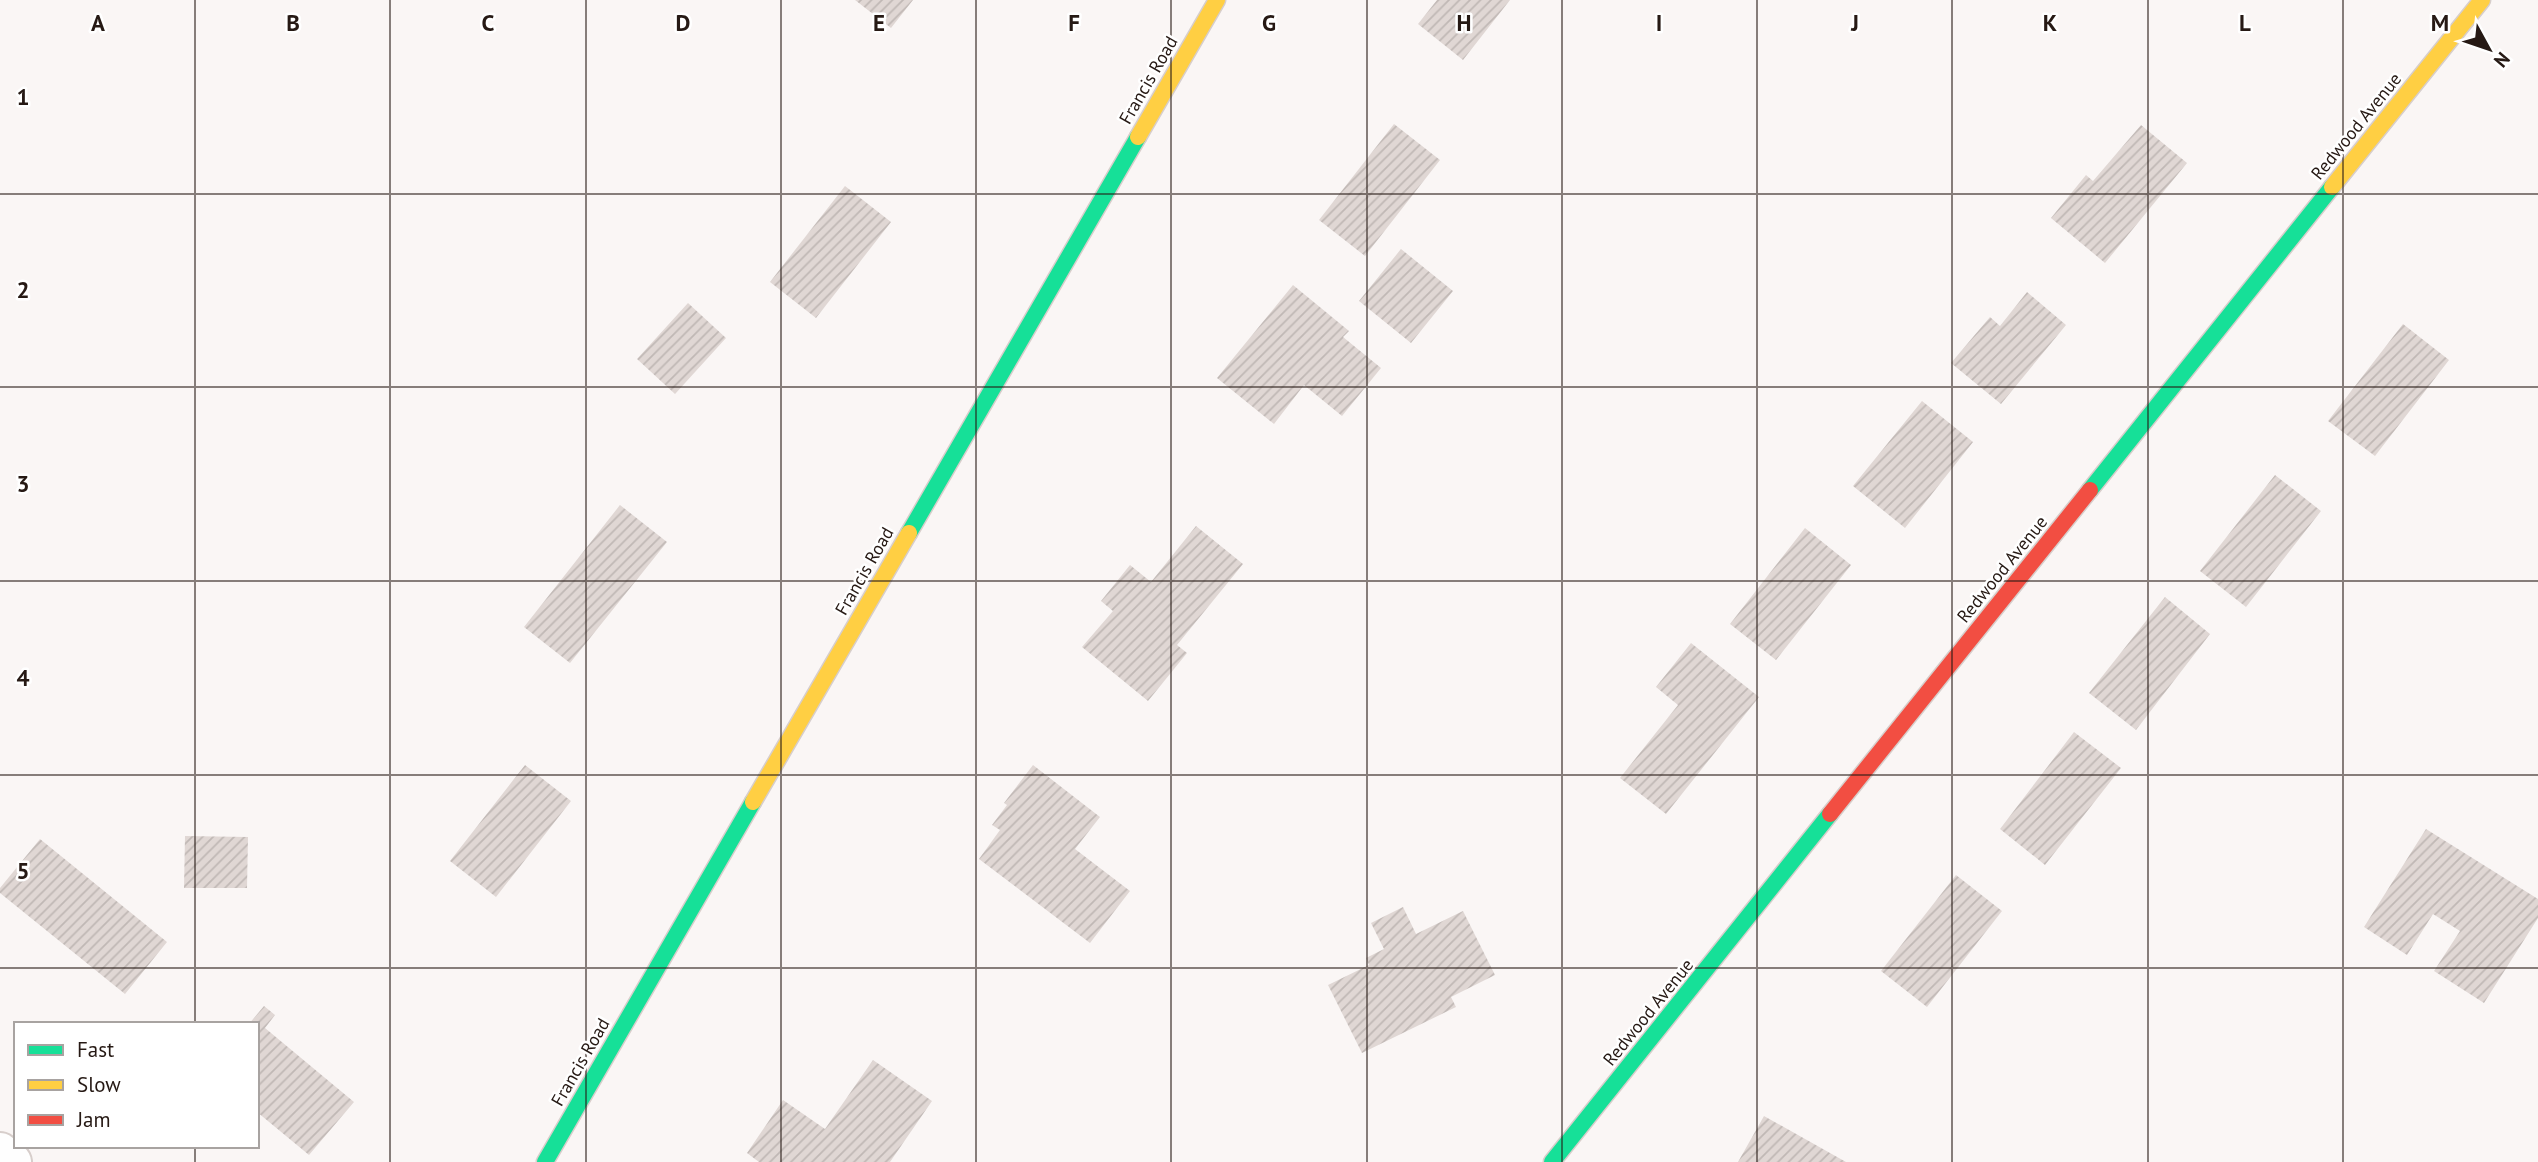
<svg xmlns="http://www.w3.org/2000/svg" width="2538" height="1162" font-family="'PT Sans',sans-serif">
  <style>
    .building { fill: url(#building-hatch) }
    .lines { fill: none; stroke-linecap: round; stroke-linejoin: round }
    .street-casing { stroke: #d7cecb; stroke-width: 42 }
    .fast-casing { stroke: #d7cecb; stroke-width: 19 }
    .slow-casing { stroke: #d7cecb; stroke-width: 19 }
    .jam-casing { stroke: #d7cecb; stroke-width: 19 }
    .street { stroke: #fefefe; stroke-width: 38 }
    .fast { stroke: #16e098; stroke-width: 16 }
    .slow { stroke: #ffcf43; stroke-width: 16 }
    .jam { stroke: #f24e42; stroke-width: 16 }
    .grid { fill: none; stroke: #261914; stroke-width: 2; stroke-opacity: 0.55 }
    .labels { text-anchor: middle; dominant-baseline: central; stroke-width: 5; stroke-linejoin: round; paint-order: stroke }
    .street-label { font-size: 18px; fill: #261914; stroke: #fff }
    .grid-label { font-size: 23px; text-anchor: middle; font-weight: bold; fill: #261914; stroke: #fff; stroke-width: 5; stroke-linejoin: round; paint-order: stroke }
  </style>
  <defs>
    <pattern id="building-hatch" width="6" height="6" patternUnits="userSpaceOnUse" patternTransform="scale(1.75)"><rect width="6" height="6" fill="#e0d7d4"/><path d="M-1 1l2-2M0 6l6-6M5 7l2-2" fill="none" stroke="#c0b8b5"/></pattern>
  </defs>
  <rect width="100%" height="100%" fill="#faf6f5"/>
  <path class="building" d="M855 0H913L891 28Z
    M1437 0H1510L1463 60 1418 24Z
    M1394 124 1440 160 1365 256 1319 220Z
    M2141 125 2187 163 2105 263 2051 218 2086 175 2093 181Z
    M845 186 891 222 816 318 770 282Z
    M1401 249 1453 291 1411 343 1359 301Z
    M1293 285 1349 331 1343 337 1381 368 1342 416 1304 385 1274 424 1217 378Z
    M2027 292 2066 325 2001 404 1951 363 1990 317 2000 326Z
    M688 303 726 338 675 394 637 359Z
    M2403 324 2449 360 2375 456 2328 421Z
    M1922 401 1973 442 1905 528 1853 486Z
    M2275 475 2321 511 2246 607 2200 571Z
    M620 505 667 542 570 663 524 627Z
    M1196 526 1243 564 1177 645 1187 653 1148 701 1082 647 1113 611 1101 601 1130 565 1151 582Z
    M1805 528 1851 565 1776 660 1730 624Z
    M2165 597 2210 634 2136 730 2089 693Z
    M1691 643 1759 697 1666 814 1620 778 1678 705 1656 687Z
    M2074 732 2121 768 2045 865 2000 829Z
    M525 765 571 801 496 897 450 861Z
    M1033 765 1100 817 1075 849 1130 891 1090 943 979 859 1000 830 992 825 1007 805 1004 803Z
    M2426 829 2538 899V918L2484 1003 2434 971 2460 931 2433 914 2407 955 2364 927Z
    M185 836 248 837 247 888H184Z
    M40 839 167 942 125 994 0 893V888Z
    M1956 875 2002 911 1927 1007 1881 971Z
    M1403 907 1416 934 1463 911 1495 975 1451 997 1456 1007 1362 1053 1328 985 1369 965 1366 958 1384 949 1371 923Z
    M264 1006 275 1015 265 1028 354 1102 309 1155 257 1112V1024H249Z
    M873 1060 932 1101 890 1162H759L747 1153 783 1100 825 1129Z
    M1764 1116 1846 1162H1738Z"/>
  <g class="lines">
    <defs>
      <path id="street" d="M0 1152 12 1162"/>
      <path id="fast" d="M2090 490 2332 187
        M909 533 1138 137
        M545 1162 753 802
        M1552 1162 1830 814"/>
      <path id="slow" d="M1138 137 1217 0
        M2332 187 2482 0
        M753 802 909 533"/>
      <path id="jam" d="M1830 814 2090 490"/>
    </defs>
    <use href="#street" class="street-casing"/>
    <use href="#fast" class="fast-casing"/>
    <use href="#slow" class="slow-casing"/>
    <use href="#jam" class="jam-casing"/>
    <use href="#street" class="street"/>
    <use href="#fast" class="fast"/>
    <use href="#slow" class="slow"/>
    <use href="#jam" class="jam"/>
  </g>
  <path class="grid" d="M195 0V1024M390 0V1162M586 0V1162M781 0V1162M976 0V1162M1171 0V1162M1367 0V1162M1562 0V1162M1757 0V1162M1952 0V1162M2148 0V1162M2343 0V1162M0 194H2538M0 387H2538M0 581H2538M0 775H2538M0 968H2538M195 1146V1162"/>
  <g class="labels">
    <g class="street-label">
      <text transform="translate(1148 80) rotate(-60)">Francis Road</text>
      <text transform="translate(2356 126) rotate(-51)">Redwood Avenue</text>
      <text transform="translate(2002 569) rotate(-51)">Redwood Avenue</text>
      <text transform="translate(864 571) rotate(-60)">Francis Road</text>
      <text transform="translate(1648 1012) rotate(-51)">Redwood Avenue</text>
      <text transform="translate(580 1062) rotate(-60)">Francis Road</text>
    </g>
  </g>
  <g class="grid-label">
    <text x="98" y="31">A</text>
    <text x="293" y="31">B</text>
    <text x="488" y="31">C</text>
    <text x="683" y="31">D</text>
    <text x="879" y="31">E</text>
    <text x="1074" y="31">F</text>
    <text x="1269" y="31">G</text>
    <text x="1464" y="31">H</text>
    <text x="1659" y="31">I</text>
    <text x="1855" y="31">J</text>
    <text x="2050" y="31">K</text>
    <text x="2245" y="31">L</text>
    <text x="2440" y="31">M</text>
    <text x="23" y="105">1</text>
    <text x="23" y="298">2</text>
    <text x="23" y="492">3</text>
    <text x="23" y="686">4</text>
    <text x="23" y="879">5</text>
  </g>
  <rect x="14" y="1022" width="245" height="126" fill="#ffffff" stroke="#a8a3a1" stroke-width="2"/>
  <rect x="28" y="1045" width="35" height="10" fill="#16e098" stroke="#a8a3a1" stroke-width="2"/>
  <text x="77" y="1057" font-size="21" fill="#261914">Fast</text>
  <rect x="28" y="1080" width="35" height="10" fill="#ffcf43" stroke="#a8a3a1" stroke-width="2"/>
  <text x="77" y="1092" font-size="21" fill="#261914">Slow</text>
  <rect x="28" y="1115" width="35" height="10" fill="#f24e42" stroke="#a8a3a1" stroke-width="2"/>
  <text x="77" y="1127" font-size="21" fill="#261914">Jam</text>
  <g transform="translate(2489 49) rotate(130)" stroke="#ffffff" stroke-width="5" paint-order="stroke">
  <path d="M0-5L12 26L0 18L-12 26Z" fill="#261914"/>
  <text y="-10" font-size="19" font-weight="bold" text-anchor="middle" fill="#261914">N</text>
  </g>
</svg>
